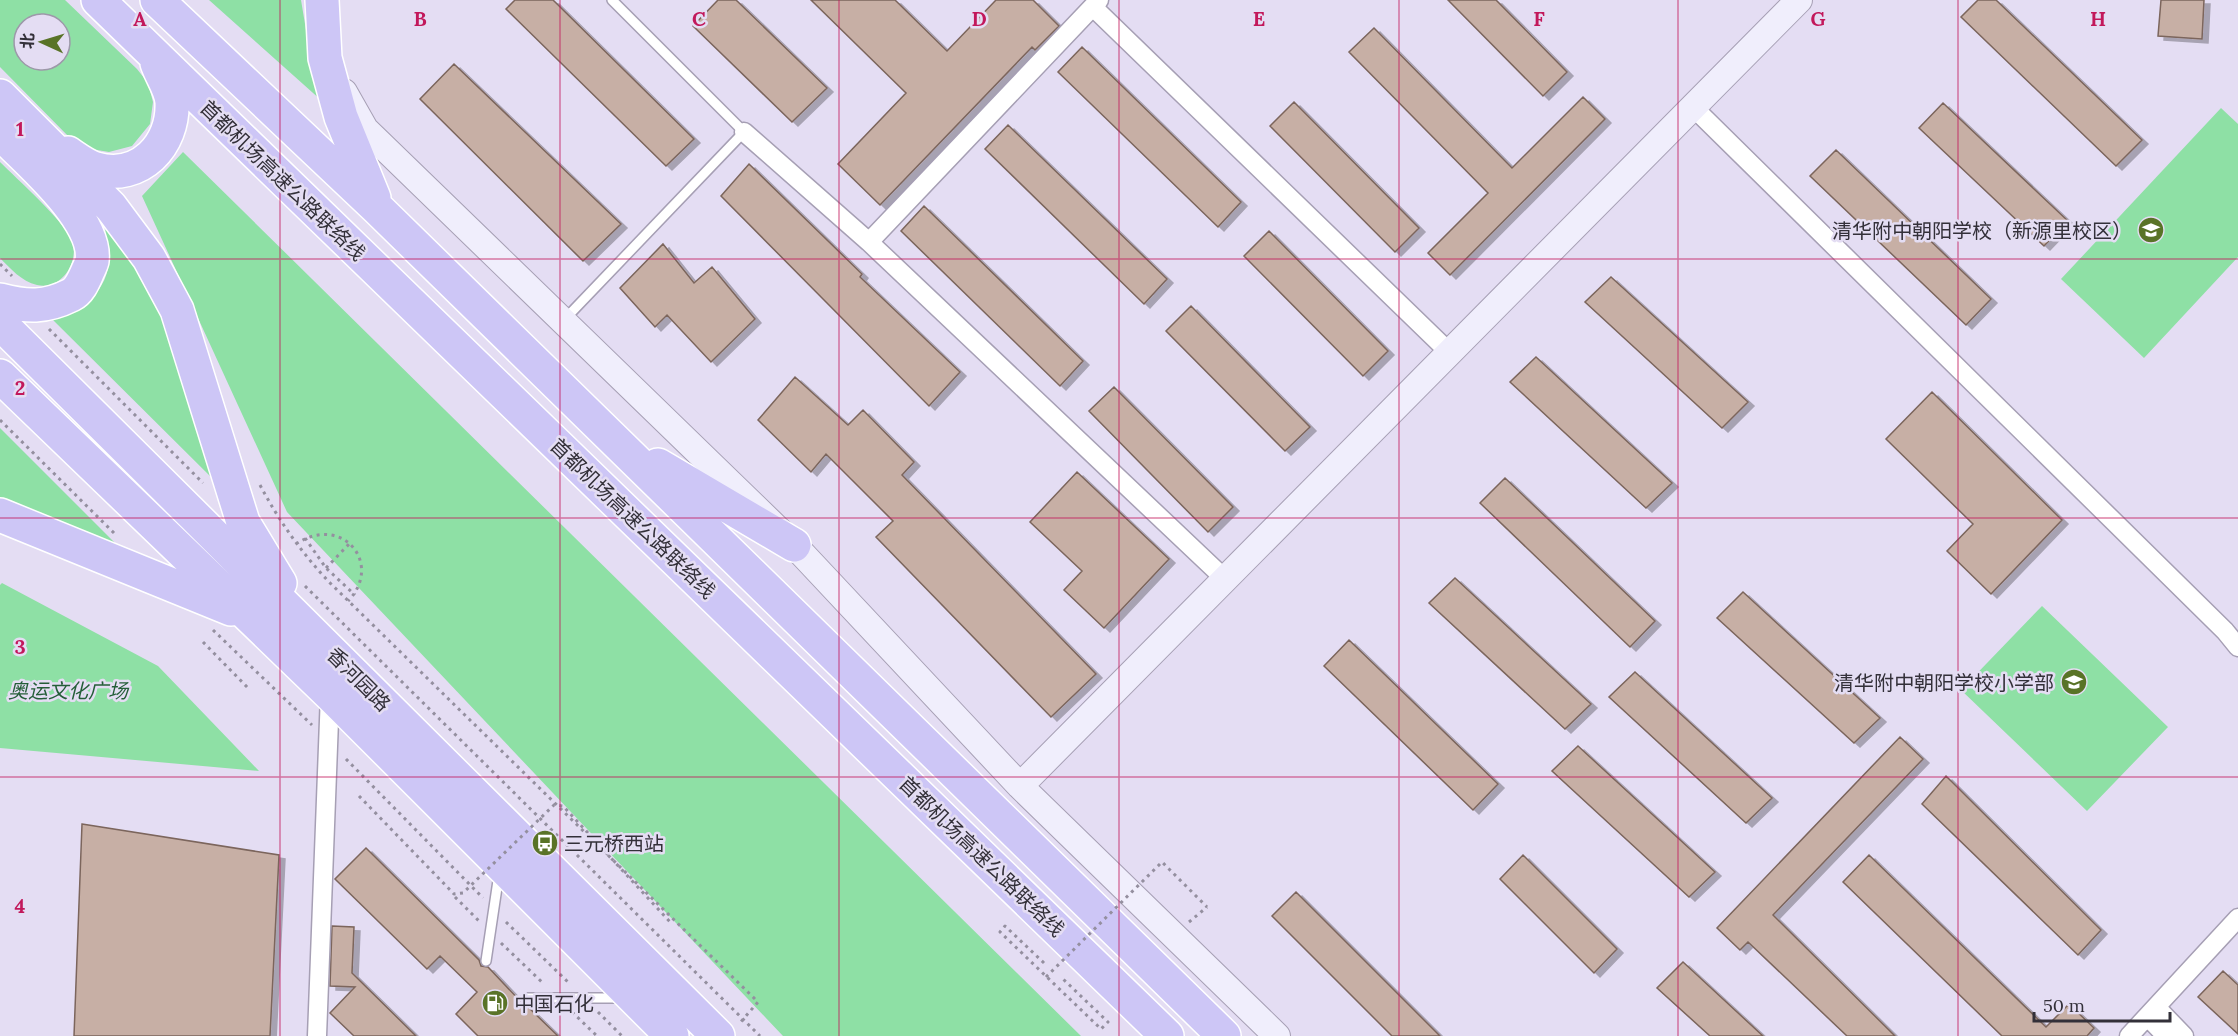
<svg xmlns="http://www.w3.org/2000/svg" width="2238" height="1036" font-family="Lora,'Noto Sans SC',serif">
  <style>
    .green { fill: #8ee0a5; fill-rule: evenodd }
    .building { fill: #c7afa5; stroke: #7b655c; stroke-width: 1.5; filter: url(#shadow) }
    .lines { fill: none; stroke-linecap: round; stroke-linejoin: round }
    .lane-casing { stroke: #a69fb4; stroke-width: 12 }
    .street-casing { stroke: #a69fb4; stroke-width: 21 }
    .secondary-casing { stroke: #a69fb4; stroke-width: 28 }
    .highway-casing { stroke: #fff; stroke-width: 36 }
    .path { stroke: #948f9f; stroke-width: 3; stroke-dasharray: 3 4.5; stroke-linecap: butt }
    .lane { stroke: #fff; stroke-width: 9 }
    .street { stroke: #fff; stroke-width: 18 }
    .secondary { stroke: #f0eefc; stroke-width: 26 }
    .highway { stroke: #cdc6f6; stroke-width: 33 }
    .path-bridge { stroke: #948f9f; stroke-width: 3; stroke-dasharray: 3 4.5; stroke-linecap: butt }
    .grid { fill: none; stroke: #c2185b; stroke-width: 1.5; stroke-opacity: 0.55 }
    .labels { text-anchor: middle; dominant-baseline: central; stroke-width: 5; stroke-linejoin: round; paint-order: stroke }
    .street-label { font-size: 20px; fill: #333039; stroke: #e4ddf3 }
    .poi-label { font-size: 20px; fill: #333039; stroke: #e4ddf3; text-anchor: end }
    .park-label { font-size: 20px; font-style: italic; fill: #245e38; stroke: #e4ddf3 }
    .grid-label { font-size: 20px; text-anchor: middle; font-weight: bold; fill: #c2185b; stroke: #e4ddf3; stroke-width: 5; stroke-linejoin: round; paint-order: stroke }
  </style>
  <defs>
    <filter id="shadow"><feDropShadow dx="6" dy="4" stdDeviation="0" flood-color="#0004"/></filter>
  </defs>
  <rect width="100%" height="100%" fill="#e4ddf3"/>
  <path class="green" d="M0 0H65L137 69 148 83 153 102 150 124 132 146 109 152 91 149 71 139 0 67ZM24 24H60V60H24Z
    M209 0H301L309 48 322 101Z
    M2221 108 2238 124V257L2144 358 2061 279Z
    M183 152 1081 1036H783L287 512 142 196Z
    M0 162C16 178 65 222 72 240 80 262 61 291 37 285 21 281 11 269 0 258Z
    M107 219 140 265 169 326 216 482 52 319C82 311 109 291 109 257 109 251 105 244 105 238 105 232 106 225 107 219Z
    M0 428 127 555 0 507Z
    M2 583 158 666 259 771 0 748V585Z
    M2042 606 2168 727 2087 811 1961 690Z"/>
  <path class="building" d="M515 0H553L694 139 666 166 506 9Z
    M718 0H736L827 88 792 122 693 26Z
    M811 0H895L947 51 996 0H1033L1059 26 1035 50 1032 47 880 205 838 164 906 93Z
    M1448 0H1496L1567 72 1543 96Z
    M1978 0H1996L2142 140 2116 166 1961 17Z
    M2161 0H2204L2202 39 2158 36Z
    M1374 28 1512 168 1583 97 1605 119 1450 275 1428 253 1488 193 1349 52Z
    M1082 47 1241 202 1218 227 1058 72Z
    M454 64 621 224 583 261 420 99Z
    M1294 102 1419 228 1395 252 1270 126Z
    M1943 103 2068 221 2044 246 1919 128Z
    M1008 125 1167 279 1144 304 985 149Z
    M1836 150 1991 299 1966 325 1810 176Z
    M749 164 862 274 860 277 960 372 929 406 721 196Z
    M924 206 1083 361 1060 386 901 231Z
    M1269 231 1388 351 1363 376 1244 256Z
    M663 244 694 283 712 267 755 319 711 362 667 315 655 327 620 288Z
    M1611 277 1748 402 1722 428 1585 302Z
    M1191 306 1310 427 1285 451 1166 331Z
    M1536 357 1672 483 1646 508 1510 382Z
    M795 377 848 425 863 410 914 462 902 475 1096 674 1051 717 876 537 893 521 826 454 811 472 758 420Z
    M1114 387 1233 507 1208 532 1089 411Z
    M1932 392 2062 520 1991 594 1947 551 1973 524 1886 439Z
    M1077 472 1169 559 1104 628 1064 590 1082 571 1030 522Z
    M1505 478 1655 621 1630 647 1480 503Z
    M1455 578 1591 704 1565 729 1429 603Z
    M1743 592 1880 718 1854 743 1717 618Z
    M1349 640 1498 784 1473 810 1324 666Z
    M1635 672 1772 798 1746 823 1609 697Z
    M1900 737 1923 759 1773 915 1895 1036H1847L1748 942 1740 950 1717 928Z
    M1578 746 1715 872 1689 897 1552 771Z
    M1946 776 2101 930 2078 955 1922 804Z
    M82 824 279 855 270 1036H74Z
    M366 848 479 960 481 966 488 967 522 1003 526 1005 558 1036H478L456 1014 477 992 440 956 427 969 335 879Z
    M1523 855 1617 949 1594 973 1500 879Z
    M1869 855 2046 1027 2069 1004 2094 1028 2087 1036H2002L1843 882Z
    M1296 892 1440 1036H1392L1272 916Z
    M332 926 354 927 352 973 416 1036H354L330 1013 355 987 330 986Z
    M1683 962 1763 1036H1710L1657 988Z
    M2223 971 2238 985V1034L2198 997Z"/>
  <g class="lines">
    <defs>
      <path id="lane" d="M564 320 744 132 612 0
        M486 961 499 874
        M526 998H623"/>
      <path id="street" d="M1093 7 1450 353
        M1693 107 2225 631 2238 647
        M744 132 869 242 1226 580
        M869 242 1099 0
        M2156 1007 2184 1036
        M2148 1017 2166 1036
        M317 1036 330 694
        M2129 1036 2238 918"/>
      <path id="secondary" d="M344 92 365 129 794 545 1020 786 1277 1036
        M1020 786 1799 0"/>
      <path id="highway" d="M98 0 1167 1036
        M157 0 377 208 1224 1036
        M322 0 325 58 341 117 374 198
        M0 96 111 207 149 258 177 310 243 522 280 583
        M0 133C27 160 98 220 92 261 91 265 88 270 87 273 83 282 79 291 71 295 45 308 27 307 0 300
        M68 153C77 159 86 166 96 169 140 181 174 145 172 102 171 89 161 75 157 63
        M0 323 718 1036
        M0 376 330 694 672 1036
        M658 465 794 545
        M0 515 231 609"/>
    </defs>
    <use href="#lane" class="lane-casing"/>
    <use href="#street" class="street-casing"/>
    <use href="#secondary" class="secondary-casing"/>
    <use href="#highway" class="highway-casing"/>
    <path class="path" d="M0 264 12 276
      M49 329 203 483
      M0 420 114 533
      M260 485C279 521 301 552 329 582L758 1002 739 1024
      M305 538 326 568 355 595
      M296 544C342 513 384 564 348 601
      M326 568 350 543
      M305 586 760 1036
      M213 630 312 725
      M203 642 248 688
      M346 759 483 898
      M455 897 479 921
      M506 922 570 984
      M1189 922 1207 907
      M501 943 544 984
      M1044 963 1005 926 1000 932 1101 1029 1108 1022 1062 978
      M572 1012 597 1036
      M598 1012 622 1036"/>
    <use href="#lane" class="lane"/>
    <use href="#street" class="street"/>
    <use href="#secondary" class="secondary"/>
    <use href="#highway" class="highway"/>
    <path class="path-bridge" d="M359 796 454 894 463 893 554 805 563 806 671 923
      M1046 977 1162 862 1207 907"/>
  </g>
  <path class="grid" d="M280 0V1036M560 0V1036M839 0V1036M1119 0V1036M1399 0V1036M1678 0V1036M1958 0V1036M0 259H2238M0 518H2238M0 777H2238"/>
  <defs>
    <symbol id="school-disc" viewBox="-11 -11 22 22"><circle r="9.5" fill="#597327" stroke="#e4ddf3"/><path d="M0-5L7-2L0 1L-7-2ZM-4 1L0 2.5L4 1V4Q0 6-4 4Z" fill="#fff"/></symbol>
    <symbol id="bus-disc" viewBox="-11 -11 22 22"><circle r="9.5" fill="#597327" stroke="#e4ddf3"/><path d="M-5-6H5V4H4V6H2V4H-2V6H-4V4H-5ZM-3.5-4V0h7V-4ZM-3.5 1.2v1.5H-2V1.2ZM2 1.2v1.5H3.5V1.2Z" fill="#fff"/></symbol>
    <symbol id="fuel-disc" viewBox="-11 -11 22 22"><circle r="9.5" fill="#597327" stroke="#e4ddf3"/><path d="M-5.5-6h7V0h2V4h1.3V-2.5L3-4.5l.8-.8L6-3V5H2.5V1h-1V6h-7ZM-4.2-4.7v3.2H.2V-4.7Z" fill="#fff"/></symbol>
  </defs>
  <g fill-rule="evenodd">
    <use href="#school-disc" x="2136" y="215" width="30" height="30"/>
    <use href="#school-disc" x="2059" y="667" width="30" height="30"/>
    <use href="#bus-disc" x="530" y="828" width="30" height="30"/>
    <use href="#fuel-disc" x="480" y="988" width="30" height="30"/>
  </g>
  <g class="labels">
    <g class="street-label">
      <text transform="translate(283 180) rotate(44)">首都机场高速公路联络线</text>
      <text transform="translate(633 518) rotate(44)">首都机场高速公路联络线</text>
      <text transform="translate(359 679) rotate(45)">香河园路</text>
      <text transform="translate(982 856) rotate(44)">首都机场高速公路联络线</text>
    </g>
    <g class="poi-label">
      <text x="2132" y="230">清华附中朝阳学校（新源里校区）</text>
      <text x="2054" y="682">清华附中朝阳学校小学部</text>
      <text x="564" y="843" text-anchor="start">三元桥西站</text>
      <text x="514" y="1003" text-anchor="start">中国石化</text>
    </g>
    <g class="park-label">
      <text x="68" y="690">奥运文化广场</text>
    </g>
  </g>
  <g class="grid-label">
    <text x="140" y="26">A</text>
    <text x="420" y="26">B</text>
    <text x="699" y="26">C</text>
    <text x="979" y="26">D</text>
    <text x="1259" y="26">E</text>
    <text x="1539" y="26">F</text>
    <text x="1818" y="26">G</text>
    <text x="2098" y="26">H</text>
    <text x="20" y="136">1</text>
    <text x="20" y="395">2</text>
    <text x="20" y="654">3</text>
    <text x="20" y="913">4</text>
  </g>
  <g transform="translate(42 42) rotate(274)"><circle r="28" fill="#e4ddf3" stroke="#9d98a9" stroke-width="1.5"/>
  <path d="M0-4.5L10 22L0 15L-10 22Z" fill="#597327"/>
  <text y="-9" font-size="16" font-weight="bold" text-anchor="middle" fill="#333039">北</text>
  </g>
  <path d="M2034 1012v9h136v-9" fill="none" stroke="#333039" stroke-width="3"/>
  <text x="2043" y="1012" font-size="18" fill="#333039" stroke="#e4ddf3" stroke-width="4.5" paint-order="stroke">50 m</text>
</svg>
